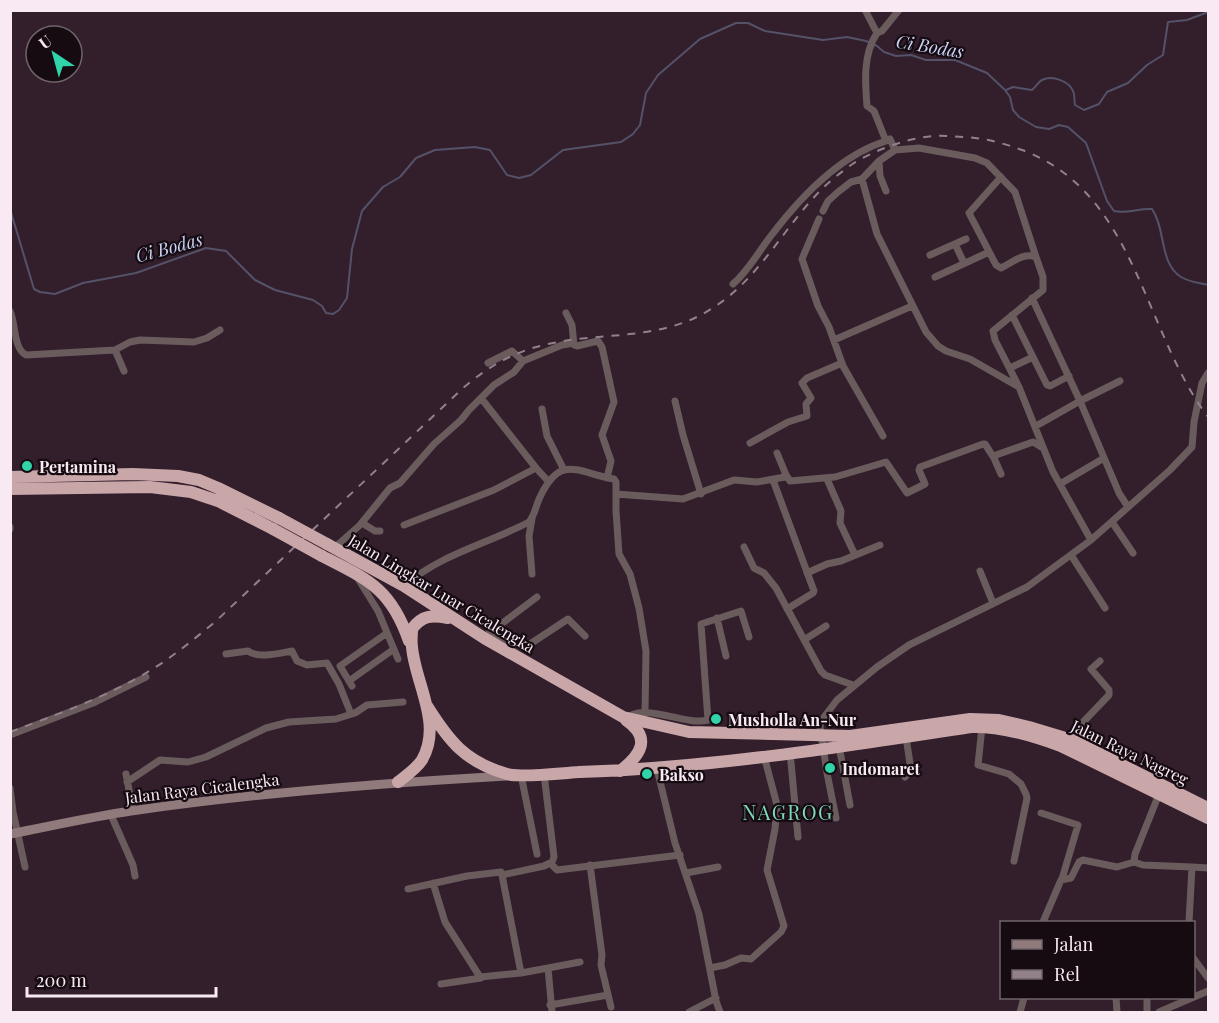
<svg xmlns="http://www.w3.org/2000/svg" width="1219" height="1023" font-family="'Playfair Display',serif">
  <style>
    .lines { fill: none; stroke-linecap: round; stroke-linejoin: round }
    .stream { stroke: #545268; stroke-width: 2 }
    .street { stroke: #6a5c5d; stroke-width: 7 }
    .secondary { stroke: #907a7c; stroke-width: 9 }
    .highway { stroke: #c9a7a9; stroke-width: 12 }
    .rail { stroke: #92808b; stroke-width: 2; stroke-dasharray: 8 8; stroke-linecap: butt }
    .highway-bridge { stroke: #c9a7a9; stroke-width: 12 }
    .poi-dot { fill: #31d4a9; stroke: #150b11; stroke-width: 2 }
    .labels { text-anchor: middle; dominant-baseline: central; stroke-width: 4.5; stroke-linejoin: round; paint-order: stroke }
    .poi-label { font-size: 16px; font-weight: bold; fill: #f8e9f2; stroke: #150b11; text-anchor: start }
    .street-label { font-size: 16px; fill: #f8e9f2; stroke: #150b11 }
    .water-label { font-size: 18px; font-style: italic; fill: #c9d3f7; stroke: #150b11 }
    .quarter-label { font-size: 20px; letter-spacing: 1.5px; fill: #7dd9ba; stroke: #150b11 }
  </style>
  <rect width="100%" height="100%" fill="#331e2c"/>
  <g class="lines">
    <path class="stream" d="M1006 90 1013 87 1032 90C1036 87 1038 82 1042 80 1052 75 1069 81 1073 91 1075 95 1074 101 1075 105L1084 110 1099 104 1107 92 1128 83 1147 65 1163 55 1168 22 1187 20 1208 12
      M10 209 34 289 40 292 55 294 83 283 136 273 206 248 226 251 255 280 275 290 313 300 322 306 326 313 333 314 339 310 347 298 352 249 362 211 383 187 400 177 416 158 435 150 475 147 490 150 507 175 519 178 531 175 563 150 621 142 633 134 640 125 646 93 658 75 700 39 736 23H748L765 31 823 40 847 37 866 41 877 46 884 52 896 56 911 55 926 60H955L987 73 1005 90 1010 97 1013 110 1019 117 1036 127 1049 129 1059 125 1068 127 1086 143 1107 201 1114 211C1128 214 1138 208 1152 209 1166 229 1159 263 1181 277 1189 282 1200 283 1208 285"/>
    <path class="street" d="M865 10 877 33C863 54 865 81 867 106L874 111 886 141 890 139 895 150
      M877 33 882 31 899 10
      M879 161 880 176 886 191
      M1001 177 969 213 996 265 1001 268C1012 263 1023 252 1036 257L1043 277V290L993 331 995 340 1019 387
      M823 211 828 201 838 192 851 182 862 179 879 161 895 150 919 148 975 158 987 163 1015 192 1036 257
      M819 219 802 259 818 306 829 327 843 366 883 436
      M955 244 964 263
      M930 255 966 239
      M935 277 989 252
      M733 284C748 271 758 253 770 237 798 200 840 155 886 141
      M1032 298 1080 401 1036 426
      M10 311C16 324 13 348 26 355L115 350 130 342 140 340 194 342 207 338 220 330
      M566 313 572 325 574 345 577 346 598 341 602 347 614 402 602 435 611 461 607 478
      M1012 315 1047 385 1050 386 1069 376
      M834 340 912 306
      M115 350 124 371
      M488 363 512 351 523 361
      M1010 368 1033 357
      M1120 381 1080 401 1119 493 1128 507
      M481 398 536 468
      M675 401 683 435 701 494
      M542 409 547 436 564 470
      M750 443 788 422 807 416 806 404 811 398 802 383 807 378 842 363
      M1001 474 994 458 996 455 1033 442 1043 448
      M786 475 790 481 835 477 886 462 907 493 925 484 919 470 920 467 983 444H985L994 458
      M827 479 841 511 840 523 855 555
      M773 480 814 591 813 593 787 609
      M1060 484 1104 458
      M616 494 683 499 734 480 757 482 785 477 786 475 777 453
      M532 519 529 536 532 574
      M1112 522 1133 553
      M362 523 375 531H380
      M404 525 494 490 536 468 548 481
      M10 527V529
      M1091 540 1170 470 1192 447 1194 422 1202 383 1208 373
      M744 547 754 568 764 573 776 588 821 671 825 675 853 685
      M334 548 360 525 390 488 400 483 434 444 461 420 469 410 494 385 514 372 523 361 562 345 574 343
      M1071 555 1105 608
      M980 571 993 603
      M807 573 827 564 841 561 880 545
      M357 577 378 611 398 659
      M404 586C441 554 487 544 529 522 535 515 536 505 540 497 561 453 578 473 614 479L616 482V511L619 554 630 574 639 608 646 651 645 712
      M717 618 726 656
      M491 632 524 648 568 619 585 636
      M488 634 537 597
      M804 640 826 626
      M226 654 248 651C258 659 280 653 292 651L297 661 307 665 327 663 339 684 351 714
      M349 681 394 649
      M352 686 340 666 387 633
      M627 718C643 702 685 726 708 720L701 624 741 611 749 637
      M982 727 978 765 1009 774 1021 784 1026 794 1027 798 1014 861
      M10 735 93 703 146 677
      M1067 739 1109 695V690L1091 669 1100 661
      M839 746 850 805
      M790 752 798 837
      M657 769 675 843 699 914 716 1001 720 1012
      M126 774 133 811
      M544 774 554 857 552 862 544 866 502 875 521 973 548 968 552 1012
      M521 775 537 854
      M905 777 911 770 906 737
      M127 782 160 760 188 762 206 757 266 728 289 722 336 719 355 713 367 705 403 702
      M10 788 13 812 25 867
      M1159 794 1135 854 1134 862 1143 865 1192 867 1189 922
      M1041 813 1078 825 1062 879
      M111 815 133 865 135 876
      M836 818 827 773 820 727 821 721 837 700 877 667 909 645 1027 587 1091 540 1053 472 1019 387 970 359 946 351 938 346 926 332 877 234 862 179
      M551 864 557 870 680 855
      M590 865 602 955 601 965 611 1007
      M1192 867 1208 868
      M686 873 718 867
      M433 883 445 922 480 977 521 973
      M408 889 467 876 501 872 502 875
      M1043 922 1061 880 1071 878 1079 862 1083 860 1117 867 1134 862
      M1194 959 1208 978
      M548 968 580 962
      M710 968 725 965 741 958 751 959 781 932 784 926 767 870 775 829 777 805 764 756
      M441 984 481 978
      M1116 998 1117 1012
      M1147 998V1012
      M550 1005 608 995
      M689 1012 716 998
      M1020 1012 1024 998
      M1159 1012 1208 991"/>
    <path class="secondary" d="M10 834C51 826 91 817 131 811 256 793 381 783 507 776"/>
    <path class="highway" d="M10 477 133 474 178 476 199 480 218 488 279 518
      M10 489 150 487 191 492 218 501 273 529
      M327 544 404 586 484 638 623 717 689 732 850 736 970 719 999 720 1029 727 1072 740 1208 808
      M322 556C369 580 391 589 409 641
      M427 706C449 741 465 762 507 774 518 778 564 773 579 772 710 768 841 747 971 727 1001 726 1033 736 1061 746L1208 818
      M620 771C641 755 652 738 626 720
      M398 782C407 775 416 769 422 760 443 724 415 683 412 647 411 641 412 635 412 629 422 615 432 615 448 618"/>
    <path class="rail" d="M10 732C58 714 107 697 151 670 174 656 194 639 215 622L462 389C486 368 513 352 544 345 600 331 660 342 711 309 757 281 781 232 817 194 827 183 839 174 851 165 874 150 907 138 934 136 944 135 954 137 964 137 984 138 1003 143 1022 150 1136 192 1143 331 1208 417"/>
    <path class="highway-bridge" d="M279 518 327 544
      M273 529 322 556"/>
  </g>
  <g class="poi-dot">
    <circle cx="27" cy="466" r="6"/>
    <circle cx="716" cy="719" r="6"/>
    <circle cx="830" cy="768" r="6"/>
    <circle cx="647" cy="774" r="6"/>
  </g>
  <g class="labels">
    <g class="poi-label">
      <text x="39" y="466">Pertamina</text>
      <text x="728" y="719">Musholla An-Nur</text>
      <text x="842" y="768">Indomaret</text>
      <text x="659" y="774">Bakso</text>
    </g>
    <g class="street-label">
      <text transform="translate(442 593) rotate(31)">Jalan Lingkar Luar Cicalengka</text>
      <text transform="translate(1130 752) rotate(26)">Jalan Raya Nagreg</text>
      <text transform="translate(202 788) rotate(-7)">Jalan Raya Cicalengka</text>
    </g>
    <g class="water-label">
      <text transform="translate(930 46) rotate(9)">Ci Bodas</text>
      <text transform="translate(169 247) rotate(-15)">Ci Bodas</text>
    </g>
    <g class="quarter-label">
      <text x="788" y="811">NAGROG</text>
    </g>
  </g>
  <rect width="1219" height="1023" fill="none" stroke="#f8e9f2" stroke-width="24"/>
  <rect x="1000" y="921" width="195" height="78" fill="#150b11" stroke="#70646b" stroke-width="1.5"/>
  <rect x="1012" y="940" width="30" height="9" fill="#907a7c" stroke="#70646b" stroke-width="1.5"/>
  <text x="1054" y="951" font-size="18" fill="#f8e9f2">Jalan</text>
  <rect x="1012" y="970" width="30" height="9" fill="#92808b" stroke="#70646b" stroke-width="1.5"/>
  <text x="1054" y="981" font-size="18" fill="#f8e9f2">Rel</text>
  <g transform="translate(54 54) rotate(324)"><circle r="28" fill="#150b11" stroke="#70646b" stroke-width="1.5"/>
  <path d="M0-4.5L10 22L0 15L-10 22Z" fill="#31d4a9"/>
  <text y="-9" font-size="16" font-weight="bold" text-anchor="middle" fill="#f8e9f2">U</text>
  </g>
  <path d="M27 987v9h189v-9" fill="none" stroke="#f8e9f2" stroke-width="3"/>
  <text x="36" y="987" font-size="18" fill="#f8e9f2" stroke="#150b11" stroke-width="4.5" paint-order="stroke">200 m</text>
</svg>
